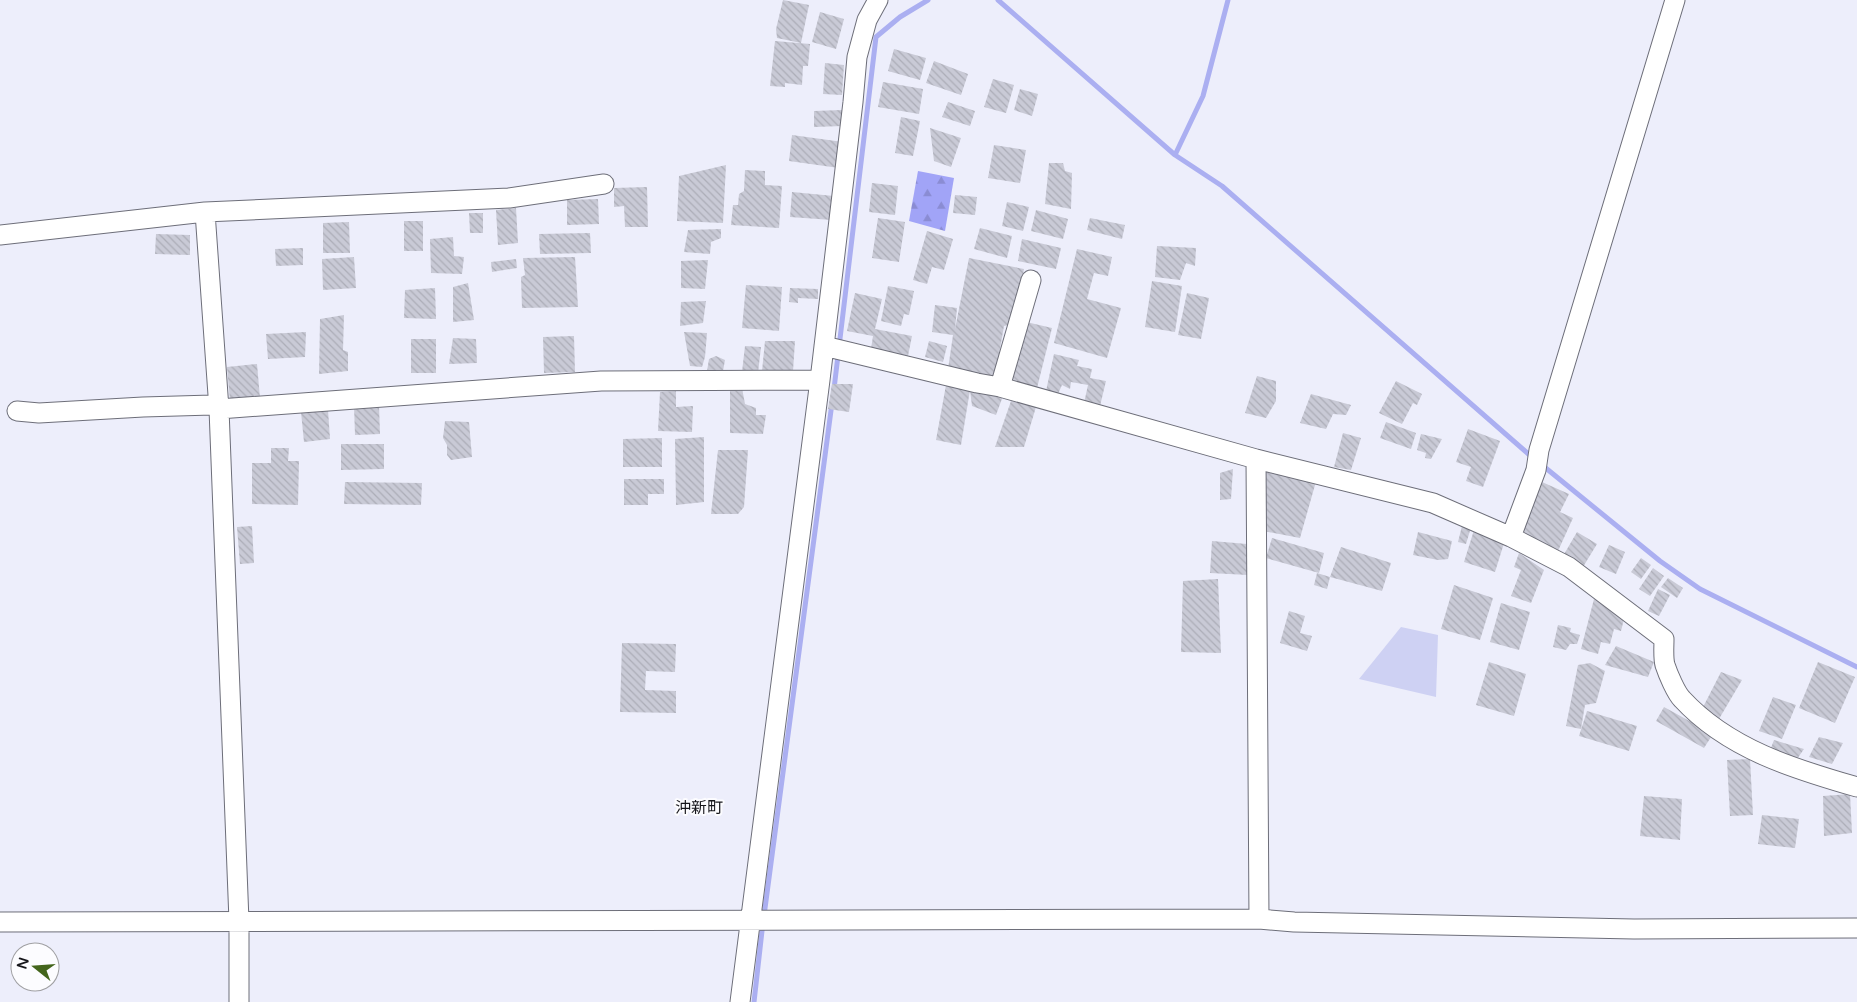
<svg xmlns="http://www.w3.org/2000/svg" width="1857" height="1002" font-family="'Varela Round','Noto Sans JP',sans-serif">
  <style>
    .forest { fill: url(#forest-firs) }
    .park { fill: #ced1f3 }
    .lines { fill: none; stroke-linecap: round; stroke-linejoin: round }
    .stream { stroke: #abaff1; stroke-width: 5 }
    .building { fill: url(#building-back-hatch) }
    .minor-casing { stroke: #6d6e79; stroke-width: 21 }
    .minor { stroke: #fff; stroke-width: 19 }
    .labels { text-anchor: middle; dominant-baseline: central; stroke-width: 4; stroke-linejoin: round; paint-order: stroke }
    .quarter-label { font-size: 16px; fill: #15151a; stroke: #fcfcff }
  </style>
  <defs>
    <pattern id="forest-firs" width="22" height="20" patternUnits="userSpaceOnUse" patternTransform="scale(1.25)"><rect width="22" height="20" fill="#a1a4f7"/><path d="M5 1l3.5 6h-7zM16 11l3.5 6h-7z" fill="#8a8cd3"/></pattern>
    <pattern id="building-back-hatch" width="6" height="6" patternUnits="userSpaceOnUse" patternTransform="scale(1.25)"><rect width="6" height="6" fill="#c9cad6"/><path d="M-1 5l2 2M0 0l6 6M5-1l2 2" fill="none" stroke="#acadb7"/></pattern>
  </defs>
  <rect width="100%" height="100%" fill="#edeefb"/>
  <path class="forest" d="M918 171 954 178 945 231 909 221Z"/>
  <path class="park" d="M1401 627 1438 635 1436 697 1359 679Z"/>
  <g class="lines">
    <path class="stream" d="M998 0 1175 155 1222 186 1533 458
      M1175 155 1203 96 1228 0
      M834 389 876 37 900 17 928 0
      M1542 465 1660 561 1700 589 1857 667
      M754 1002 762 931 832 403"/>
  </g>
  <path class="building" d="M783 0 809 5 801 43 777 38 776 29Z
    M820 12 844 19 836 49 812 42Z
    M775 41 810 44 808 66H803L802 85 785 83V87L770 86Z
    M894 49 926 58 920 80 888 71Z
    M934 61 968 74 961 95 926 83Z
    M825 63 844 65 842 95 823 94Z
    M993 79 1014 85 1006 113 984 107Z
    M883 82 923 89 919 114 878 107Z
    M1020 89 1038 94 1032 116 1014 110Z
    M948 102 975 111 970 126 942 117Z
    M842 110 843 126 814 127V111Z
    M901 117 920 121 913 156 895 153Z
    M930 128 961 138 951 167 934 161Z
    M792 135 843 142 839 168 789 161Z
    M994 145 1026 150 1020 183 988 178Z
    M1049 163H1063L1065 171 1072 173 1071 209 1045 204Z
    M726 165 723 223 677 221 679 176Z
    M745 170 765 171V185L782 186 779 228 731 225 733 205H738L739 194 744 191Z
    M872 183 898 186 895 215 869 212Z
    M647 187 648 227H625L624 206 614 207V188Z
    M792 192 834 196 832 220 790 217Z
    M955 195 977 197 975 215 953 213Z
    M598 199 599 224 567 225V200Z
    M1007 202 1029 207 1023 231 1002 226Z
    M516 208 518 243 498 245 496 210Z
    M1036 210 1068 219 1063 239 1031 231Z
    M469 213H483V233H470Z
    M878 218 905 222 899 262 872 258Z
    M1090 218 1125 225 1122 239 1087 230Z
    M404 221H423V251H404Z
    M349 222 350 253H323V223Z
    M980 228 1012 236 1007 258 974 249Z
    M721 229V238L711 242 710 254 684 252 688 230Z
    M927 231 953 239 944 270 932 267 927 284 913 280Z
    M590 233 591 253 540 254 539 234Z
    M156 234 190 235V255L155 254Z
    M453 237 454 256 464 257 462 274 431 273 430 239Z
    M1022 239 1061 248 1056 269 1018 261Z
    M1157 246 1196 248 1195 266 1186 263 1180 280 1155 277Z
    M303 248V265L276 266 275 249Z
    M1077 249 1112 257 1108 276 1094 273 1087 299 1121 308 1107 358 1054 343Z
    M354 257 356 288 323 290 322 259Z
    M575 257 578 307 522 308 521 277 525 275 523 258Z
    M969 258 1024 269 1014 324 1004 326 995 377 948 369 953 335 932 332 935 305 957 308 955 329Z
    M516 259 517 268 492 272 491 262Z
    M708 260 705 289 681 288V261Z
    M1152 281 1182 286 1175 332 1145 327Z
    M468 283 474 320 453 322V287Z
    M746 285 782 287 779 331 742 328Z
    M888 286 914 291 909 315 904 314 901 326 881 321Z
    M435 288 436 319 404 318 405 290Z
    M790 288 818 289V299L798 298V303L789 302Z
    M855 293 882 299 875 329 912 336 908 356 871 349 873 336 847 331Z
    M1187 293 1209 298 1201 339 1178 335Z
    M706 301 703 323 680 326 681 302Z
    M344 315 343 350 348 352V371L319 374 320 319Z
    M1022 321 1052 328 1037 388 1008 381Z
    M306 332 305 357 268 359 266 334Z
    M684 332 707 333 705 357 702 367 690 366Z
    M574 336 575 372 544 373 543 337Z
    M453 338 476 339 477 363 449 364Z
    M411 339H436V373H411Z
    M765 341H795L793 371H762Z
    M929 341 947 346 943 362 925 357Z
    M745 346 761 347 758 373 742 372Z
    M1054 354 1079 360 1077 366 1092 369 1090 378 1106 381 1100 406 1084 403 1088 385 1071 382 1070 389 1062 385 1058 394 1046 391Z
    M716 356 725 360 723 371H707L709 359Z
    M257 364 260 398 230 401 227 367Z
    M1257 376 1276 381V401L1266 418 1245 413Z
    M1396 381 1422 394 1417 405 1413 403 1402 424 1379 413Z
    M832 384H853L849 412 828 409Z
    M946 385 970 390 961 445 936 440Z
    M742 388 745 404 756 408V415H766L763 434 730 433V390Z
    M970 390 1003 396 996 415 972 406Z
    M676 391V407L693 406 692 432 658 431 660 392Z
    M1311 394 1351 405 1346 415 1333 414 1326 429 1300 423Z
    M1011 401 1036 407 1024 447H995Z
    M379 405 380 434 355 435 354 406Z
    M328 410 330 439 304 442 301 412Z
    M445 421 469 422 472 457 451 460 447 455V445L443 438Z
    M1386 422 1416 433 1411 449 1380 438Z
    M1468 429 1500 441 1483 487 1466 481 1471 467 1456 462Z
    M1343 433 1361 438 1351 470 1334 467Z
    M1421 434 1442 439 1431 459 1425 458 1426 453 1417 450Z
    M704 437V502L676 505 675 439Z
    M662 438V467H623V439Z
    M341 444H384V469L341 470Z
    M271 448H289L288 461H299L298 505 252 504V463H271Z
    M718 450H748L744 507 738 514H711Z
    M1259 465 1317 478 1300 538 1263 531Z
    M1233 469 1231 499 1220 500V473Z
    M624 479H664V494H648V505H624Z
    M345 482 422 483 421 505 344 504Z
    M1542 482 1569 494 1560 512 1573 518 1558 551 1519 533Z
    M1463 522 1472 524 1466 544 1458 542Z
    M252 526 254 563 240 564 237 527Z
    M1474 530 1505 540 1495 572 1464 562Z
    M1418 532 1452 541 1448 559 1438 560 1413 555Z
    M1577 532 1597 544 1583 567 1563 556Z
    M1272 538 1324 553 1319 573 1266 558Z
    M1212 541 1247 544 1248 575 1210 573Z
    M1609 545 1625 552 1616 574 1599 567Z
    M1341 547 1391 563 1382 591 1330 577 1327 589 1314 585 1317 573 1330 577Z
    M1519 553 1544 570 1531 603 1511 596 1521 570 1514 567Z
    M1641 558 1651 565 1641 579 1631 572Z
    M1653 568 1664 576 1650 596 1639 589Z
    M1668 578 1683 588 1677 598 1661 587Z
    M1218 579 1221 653 1181 652 1183 581Z
    M1454 585 1493 598 1480 640 1441 629Z
    M1658 589 1670 595 1659 616 1648 611Z
    M1594 599 1609 603 1621 609 1619 617 1624 619 1621 631 1614 629 1610 644 1601 642 1598 654 1581 649Z
    M1501 603 1530 612 1519 650 1490 642Z
    M1289 611 1305 616 1300 633 1312 636 1307 651 1280 643Z
    M1558 625 1571 628 1570 632 1580 635 1577 644H1570L1566 650 1553 647Z
    M622 643 676 644 675 672 646 671 645 690 676 691V713L620 712Z
    M1616 646 1654 662 1648 677 1605 665Z
    M1489 662 1526 674 1514 716 1476 705Z
    M1818 662 1855 677 1835 723 1799 708Z
    M1590 663 1605 671 1596 703 1585 705 1581 729 1566 726 1578 665Z
    M1721 672 1742 680 1719 719 1701 711Z
    M1773 697 1796 705 1782 739 1759 731Z
    M1664 707 1713 734 1704 748 1656 721Z
    M1587 711 1637 726 1629 751 1579 736Z
    M1819 737 1843 743 1832 764 1809 757Z
    M1774 740 1804 749 1795 762 1769 753Z
    M1750 759 1753 815 1730 816 1727 760Z
    M1850 794 1852 833 1824 836 1823 796Z
    M1644 796 1682 799 1680 840 1640 836Z
    M1762 815 1799 819 1795 848 1758 844Z"/>
  <g class="lines">
    <defs>
      <path id="minor" d="M205 212 219 409 239 921V1002
        M0 235 205 212 509 198 604 184
        M824 346 977 383 1000 387 1256 459 1433 503 1511 537 1569 567 1664 639C1664 647 1663 658 1665 665 1668 674 1676 693 1682 699 1728 749 1794 769 1857 787
        M1000 387 1031 280
        M17 411 39 413 143 407 212 405 219 409 601 381 820 380
        M1256 459 1259 919
        M1511 537 1536 470 1539 450 1675 0
        M0 922 1259 919 1294 922 1634 929 1857 928
        M740 1002 820 380 853 102 857 57 867 20 878 0"/>
    </defs>
    <use href="#minor" class="minor-casing"/>
    <use href="#minor" class="minor"/>
  </g>
  <g class="labels">
    <g class="quarter-label">
      <text x="699" y="808">沖新町</text>
    </g>
  </g>
  <g transform="translate(35 967) rotate(287)"><circle r="24" fill="#fcfcff" stroke="#a0a0a3"/>
  <path d="M0-4L9 19L0 12L-9 19Z" fill="#43651c"/>
  <text y="-8" font-size="14" font-weight="bold" text-anchor="middle" fill="#15151a">N</text>
  </g>
</svg>
